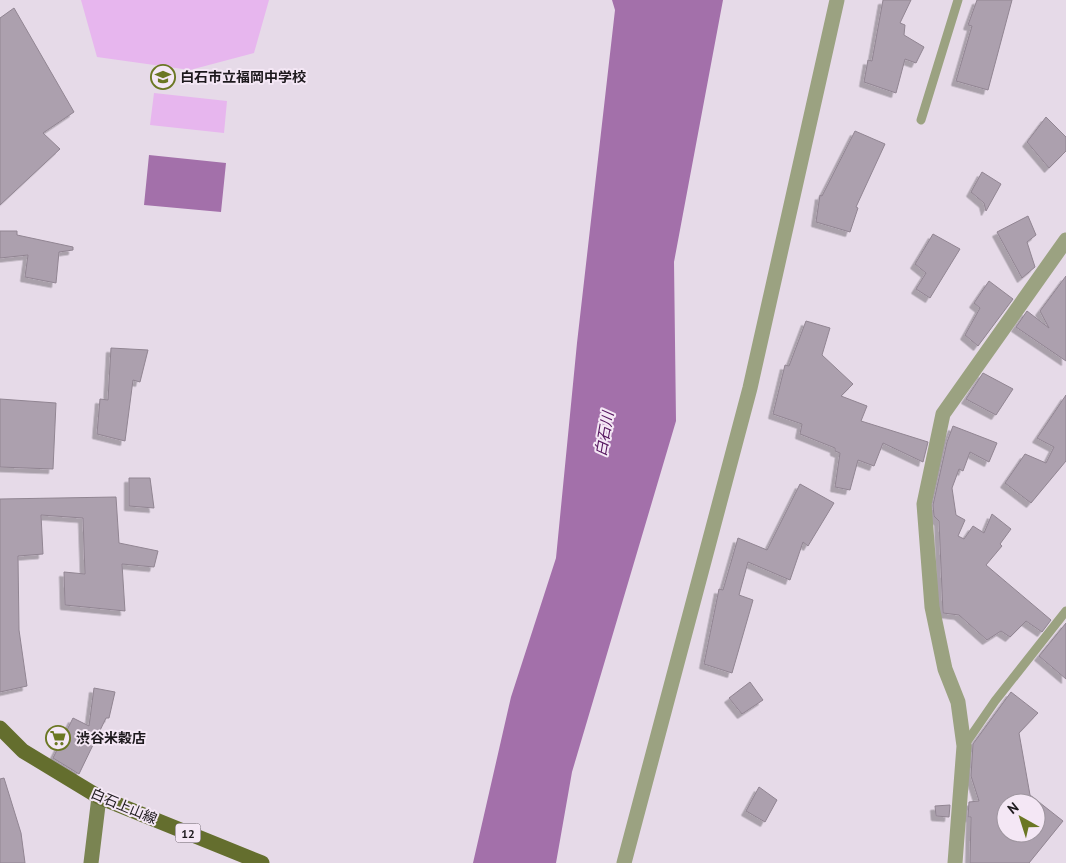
<svg xmlns="http://www.w3.org/2000/svg" width="1066" height="863" font-family="'PT Sans','Noto Sans JP',sans-serif">
  <style>
    .green { fill: #e7b6ee }
    .water { fill: #a370aa }
    .building { fill: #aca0ae; stroke: #918592; fill-rule: evenodd; filter: url(#shadow) }
    .lines { fill: none; stroke-linecap: round; stroke-linejoin: round }
    .service { stroke: #9ba281; stroke-width: 9 }
    .minor { stroke: #9ba281; stroke-width: 15 }
    .secondary { stroke: #7a8452; stroke-width: 15 }
    .primary { stroke: #646e2e; stroke-width: 15 }
    .labels { text-anchor: middle; dominant-baseline: central; stroke-width: 4; stroke-linejoin: round; paint-order: stroke }
    .shield { fill: #f4e7f5; stroke: #5e575e; stroke-width: 1 }
    .shield-label { font-size: 12px; font-weight: bold; fill: #1d191d }
    .poi-label { font-size: 14px; font-weight: bold; fill: #1d191d; stroke: #f4e7f5; text-anchor: start }
    .street-label { font-size: 14px; fill: #1d191d; stroke: #f4e7f5 }
    .water-label { font-size: 15px; font-style: italic; fill: #56165f; stroke: #f4e7f5 }
  </style>
  <defs>
    <filter id="shadow"><feDropShadow dx="-4.5" dy="4.5" stdDeviation="0" flood-color="#0004"/></filter>
  </defs>
  <rect width="100%" height="100%" fill="#e6dae8"/>
  <path class="green" d="M81 0H269L254 53 190 70 97 57Z
    M154 93 227 101 224 133 150 125Z"/>
  <path class="water" d="M612 0H723L674 262 676 421 572 772 556 863H473L511 697 556 558 577 343 615 10Z
    M149 155 226 163 221 212 144 205Z"/>
  <path class="building" d="M883 0H911L900 23 905 25 904 35 924 47 916 63 905 59 896 93 864 82 868 60 872 61Z
    M977 0H1012L988 90 956 81 972 26 968 25Z
    M14 8 74 112 43 133 60 149 0 205V18Z
    M1046 117 1066 137V151L1049 168 1027 142Z
    M855 131 885 144 856 207 858 208 850 232 816 222 820 195 822 196Z
    M982 172 1001 184 986 211 984 203 971 192Z
    M1028 216 1036 235 1027 242 1035 267 1022 278 997 232Z
    M0 231H17V235L73 247V250L59 252 56 283 25 277 28 255 0 258Z
    M933 234 960 249 930 298 916 289 926 273 915 264Z
    M1066 276V361L1016 327 1027 311 1049 328 1040 311Z
    M989 281 1013 299 978 346 965 335 980 308 974 303Z
    M806 321 830 328 822 355 853 384 841 396 867 406 861 421 928 442 923 462 883 443 874 466 858 460 850 490 835 487 840 453 835 451V448L800 434 802 424 773 414 785 365 789 366Z
    M111 348 148 350 140 382 133 380 125 441 97 434 100 399 108 400Z
    M983 373 1013 389 996 415 966 399Z
    M1066 395V461L1031 503 1005 483 1025 454 1046 463 1054 447 1037 438Z
    M0 399 56 403 53 469 0 467Z
    M953 426 997 443 989 462 970 452 963 471 959 469 952 488 956 515 965 520 958 536 964 539 973 526 984 533 992 514 1011 529 1000 544 1002 546 986 565 1051 620 1042 632 1026 621 1010 637 1001 631 987 640 959 615 943 613 939 521 934 516 933 505 947 442Z
    M129 478H150L154 508 129 506Z
    M800 484 834 503 808 546 803 542 790 580 748 562 739 595 753 600 732 673 704 664 719 589 723 590 738 538 767 550Z
    M116 497 119 543 158 551 154 567 122 564 125 611 65 605 64 572 85 574 83 518 41 515 43 554 18 556 19 630 27 686 0 692V499Z
    M1066 623V679L1039 656Z
    M750 682 763 700 742 714 729 698Z
    M94 688 115 692 109 718H106L79 774 53 758 73 718 89 726Z
    M1011 692 1038 713 1019 733 1030 795 1063 821 1029 863H970L971 817H968L969 802 979 801 971 776 973 744ZM1006 803H1036V833H1006Z
    M4 778 21 833 25 863H0V779Z
    M759 787 777 800 765 822 746 811Z
    M950 805 949 817 936 816 935 806Z"/>
  <g class="lines">
    <path class="service" d="M921 120 958 0
      M964 746 995 701 1066 611"/>
    <path class="minor" d="M624 863 750 388 837 0
      M955 863 964 746 958 702 945 669 932 607 924 504 943 414 1066 240"/>
    <path class="secondary" d="M91 863 99 797"/>
    <path class="primary" d="M0 728 23 751 99 797 262 863"/>
  </g>
  <defs>
    <symbol id="school-ring" viewBox="-11 -11 22 22"><circle r="9.5" fill="#f4e7f5" stroke="#6b7723" stroke-width="1.5"/><path d="M0-5L7-2L0 1L-7-2ZM-4 1L0 2.5L4 1V4Q0 6-4 4Z" fill="#6b7723"/></symbol>
    <symbol id="supermarket-ring" viewBox="-11 -11 22 22"><circle r="9.5" fill="#f4e7f5" stroke="#6b7723" stroke-width="1.5"/><path d="M-6-5.5h2.5l.6 2H6L4.5 2H-2.5L-4.4-4H-6ZM-1.5 3.2a1.3 1.3 0 1 0 .1 0ZM3 3.2a1.3 1.3 0 1 0 .1 0Z" fill="#6b7723"/></symbol>
  </defs>
  <g fill-rule="evenodd">
    <use href="#school-ring" x="149" y="63" width="28" height="28"/>
    <use href="#supermarket-ring" x="44" y="724" width="28" height="28"/>
  </g>
  <g class="labels">
    <rect class="shield" x="175.5" y="823.5" width="25" height="19" rx="4"/>
    <g class="shield-label">
      <text x="188" y="833">12</text>
    </g>
    <g class="poi-label">
      <text x="180" y="77">白石市立福岡中学校</text>
      <text x="76" y="738">渋谷米穀店</text>
    </g>
    <g class="street-label">
      <text transform="translate(124 806) rotate(23)">白石上山線</text>
    </g>
    <g class="water-label">
      <text transform="translate(604 434) rotate(-80)">白石川</text>
    </g>
  </g>
  <g transform="translate(1021 818) rotate(321)"><circle r="24" fill="#f4e7f5" stroke="#9e959f"/>
  <path d="M0-4L9 19L0 12L-9 19Z" fill="#6b7723"/>
  <text y="-8" font-size="14" font-weight="bold" text-anchor="middle" fill="#1d191d">N</text>
  </g>
</svg>
